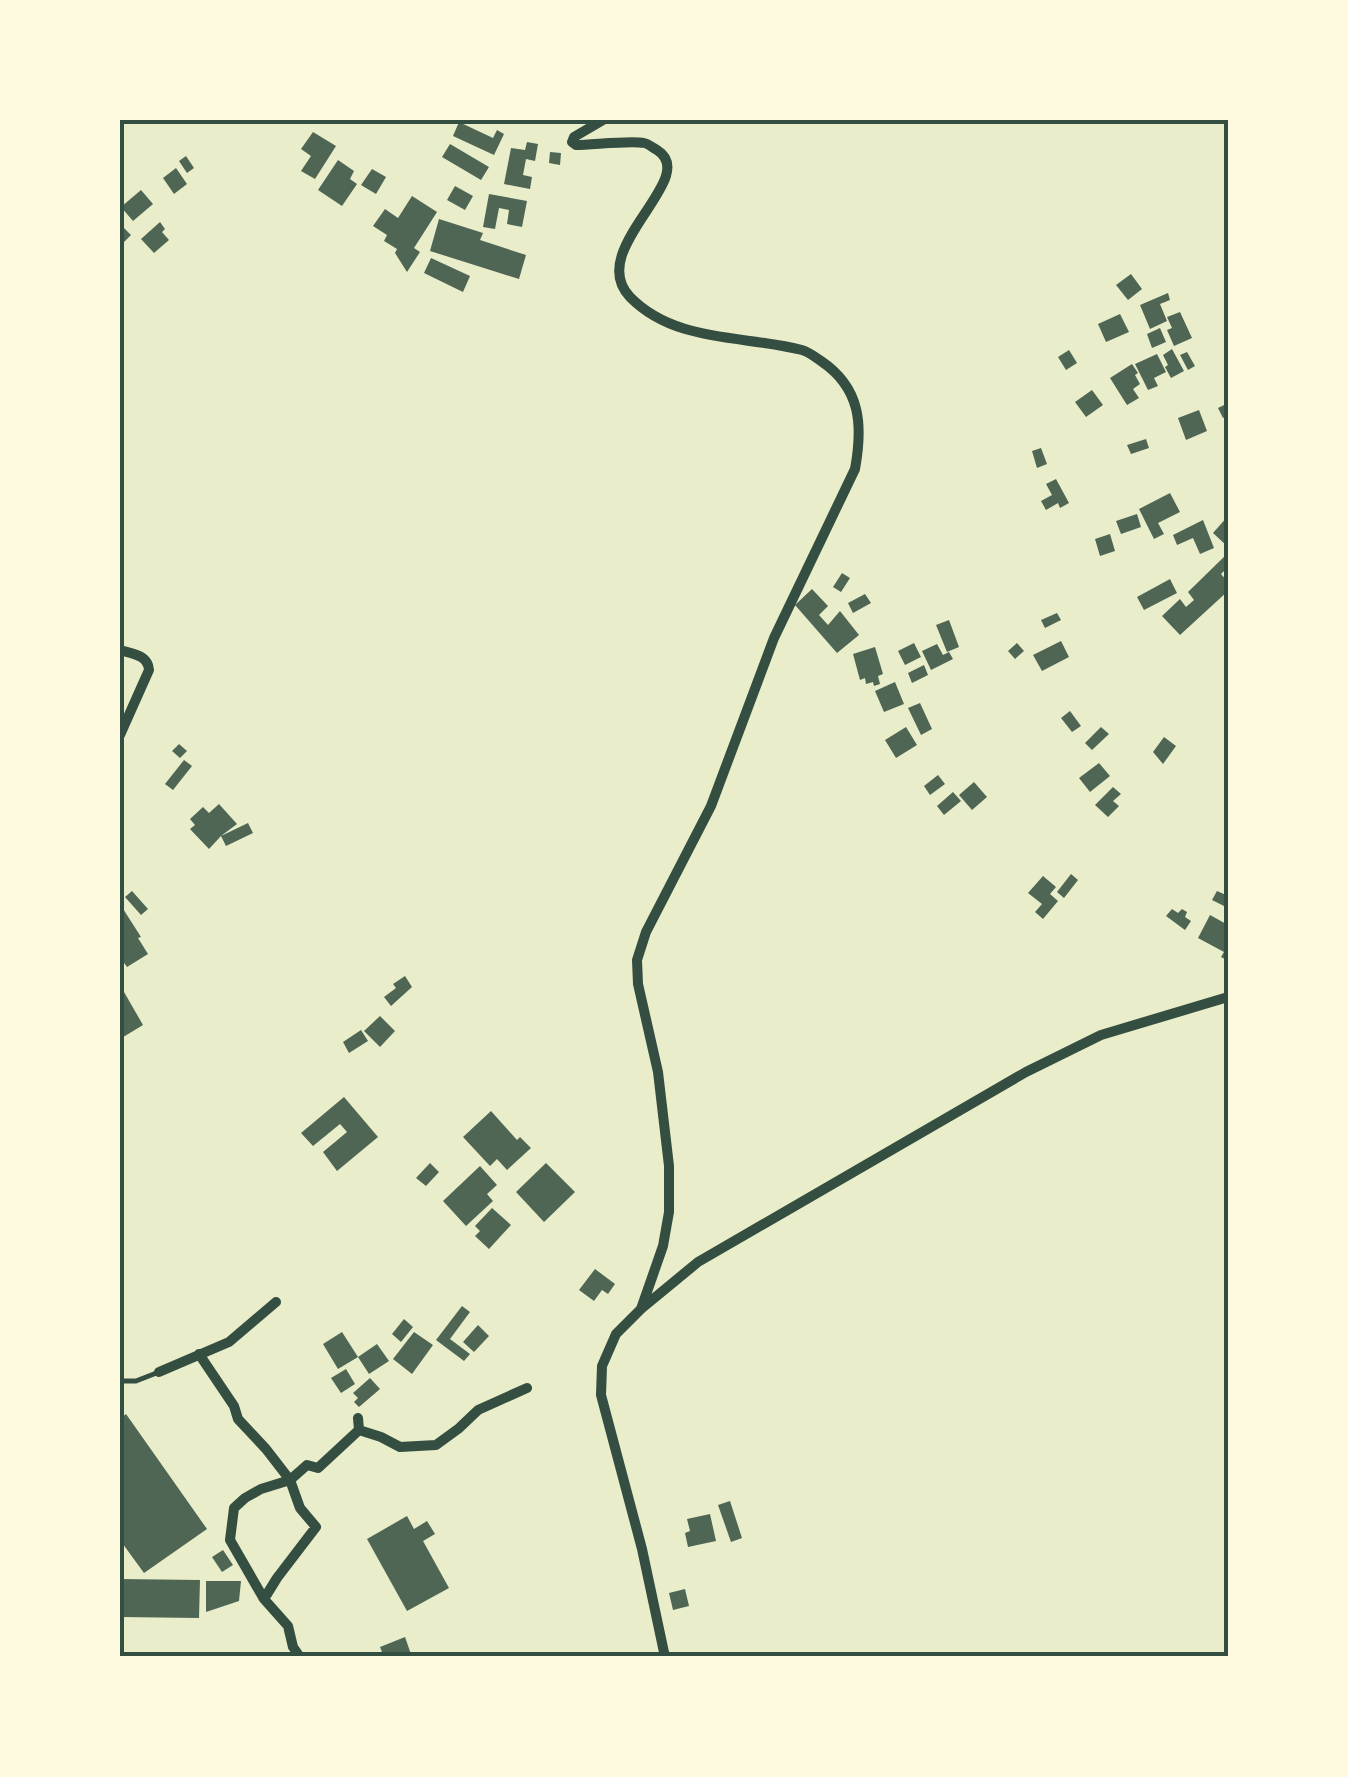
<svg xmlns="http://www.w3.org/2000/svg" width="1348" height="1777" font-family="'Sofia Sans Condensed',sans-serif">
  <style>
    .building { fill: #4f6655 }
    .lines { fill: none; stroke-linecap: round; stroke-linejoin: round }
    .service { stroke: #344e41; stroke-width: 5 }
    .minor { stroke: #344e41; stroke-width: 10 }
    .neatline { fill: none; stroke: #344e41; stroke-width: 4 }
  </style>
  <rect width="100%" height="100%" fill="#e9edc9"/>
  <path class="building" d="M459 122 493 138 497 130 504 134 494 155 453 136Z
    M313 132 336 146 315 179 301 171 311 156 301 149Z
    M527 142 538 144 535 161 526 159 523 175 532 177 530 189 504 184 511 148 525 150Z
    M450 144 489 167 481 180 442 157Z
    M550 152 561 153 560 165 549 163Z
    M186 156 194 168 187 173 179 161Z
    M338 160 354 171 350 179 357 184 342 206 318 190Z
    M176 168 187 184 174 194 163 178Z
    M372 169 386 177 376 194 361 185Z
    M455 186 473 196 465 210 447 200Z
    M141 190 153 204 133 221 121 207Z
    M489 194 527 201 522 227 507 224 509 210 499 208 495 229 483 227Z
    M412 196 437 212 414 248 420 252 407 272 395 253 397 249 384 241 387 235 373 226 385 209 398 218Z
    M439 219 483 233 480 240 526 255 519 279 430 251Z
    M160 222 165 229 162 232 169 240 154 253 141 239Z
    M120 224 131 235 120 246Z
    M431 258 470 276 463 292 424 273Z
    M1131 274 1142 289 1128 300 1116 285Z
    M1168 293 1170 300 1160 304 1167 321 1150 329 1140 305Z
    M1180 312 1192 338 1174 346 1167 330 1172 328 1167 317Z
    M1120 314 1129 332 1106 342 1098 324Z
    M1160 328 1166 342 1152 348 1147 334Z
    M1172 349 1184 371 1171 378 1165 367 1168 365 1163 355Z
    M1069 350 1077 363 1066 370 1058 357Z
    M1187 352 1195 366 1188 370 1180 355Z
    M1157 354 1166 372 1154 378 1158 386 1148 390 1135 364Z
    M1132 364 1138 373 1135 375 1140 384 1133 389 1139 398 1127 405 1110 378Z
    M1092 390 1103 405 1086 417 1075 402Z
    M1228 403V416L1223 418 1218 408Z
    M1199 410 1207 431 1186 440 1178 418Z
    M1146 439 1149 448 1131 454 1127 445Z
    M1041 448 1047 464 1037 468 1032 451Z
    M1056 479 1069 503 1060 508 1058 503 1046 510 1041 501 1052 495 1046 484Z
    M1170 493 1180 512 1158 523 1164 534 1154 539 1139 509Z
    M1137 514 1141 527 1121 534 1116 521Z
    M1228 516V547L1213 533Z
    M1203 520 1214 548 1200 554 1193 538 1177 545 1173 535Z
    M1110 534 1115 551 1100 556 1095 539Z
    M1228 553V567L1221 574 1228 582V591L1180 635 1162 616 1180 599 1186 607 1194 600 1188 592Z
    M842 573 850 578 841 592 833 587Z
    M1170 579 1177 593 1144 610 1137 597Z
    M812 589 828 606 819 615 828 625 840 611 859 635 837 653 795 605Z
    M865 594 871 603 853 613 848 603Z
    M1057 613 1061 620 1045 628 1041 620Z
    M949 620 959 647 947 652 936 625Z
    M1061 641 1069 657 1042 671 1033 655Z
    M914 643 921 657 905 665 898 651Z
    M1017 643 1024 651 1015 659 1008 651Z
    M937 644 943 655 949 652 953 659 931 670 922 651Z
    M875 647 883 674 878 676 880 684 874 686 873 682 866 684 865 678 860 680 853 654Z
    M924 665 928 675 912 683 908 673Z
    M895 682 904 704 884 712 875 691Z
    M920 703 932 729 921 735 908 708Z
    M1070 711 1081 726 1072 732 1061 718Z
    M906 727 917 745 896 758 885 740Z
    M1101 727 1109 734 1092 750 1085 743Z
    M1164 737 1176 746 1163 764 1153 752Z
    M179 744 187 751 180 758 172 751Z
    M184 760 192 766 173 790 165 784Z
    M1099 763 1110 776 1090 792 1079 778Z
    M938 775 945 784 930 795 924 786Z
    M974 782 987 797 972 810 959 795Z
    M1113 787 1121 794 1113 801 1119 806 1108 817 1095 805Z
    M953 792 961 801 944 815 937 806Z
    M219 804 237 824 221 836 248 823 253 833 226 846 221 836 209 849 190 829 195 825 190 819 203 807 209 813Z
    M1071 874 1078 880 1064 898 1057 892Z
    M1043 876 1056 887 1050 894 1058 901 1043 919 1035 912 1042 904 1028 893Z
    M132 891 148 909 141 915 125 897Z
    M1217 891 1226 895 1225 898 1228 902 1226 907 1212 900Z
    M120 904 141 937 138 938 148 954 127 967 120 957Z
    M1172 909 1178 913 1182 909 1187 912 1185 917 1191 921 1185 930 1166 916Z
    M1210 915 1228 925V961L1221 957 1224 952 1198 938Z
    M405 976 412 987 391 1006 384 997 396 988 393 984Z
    M120 985 143 1025 120 1039Z
    M380 1016 395 1031 380 1047 364 1031Z
    M361 1030 368 1041 349 1053 343 1042Z
    M344 1097 378 1137 337 1171 323 1152 347 1132 340 1124 313 1146 301 1133Z
    M491 1111 517 1140 520 1137 531 1148 507 1170 497 1159 490 1166 463 1137Z
    M430 1163 439 1172 426 1186 416 1178Z
    M546 1163 575 1192 544 1222 516 1192Z
    M480 1166 497 1185 487 1194 493 1201 466 1226 443 1201Z
    M492 1208 511 1225 489 1249 475 1236 480 1231 475 1226Z
    M595 1269 615 1284 608 1294 602 1290 594 1301 579 1290Z
    M462 1306 470 1312 450 1339 470 1354 464 1361 436 1340Z
    M404 1319 413 1327 401 1342 392 1334Z
    M478 1325 489 1336 474 1352 463 1342Z
    M342 1332 358 1357 338 1369 323 1344Z
    M414 1332 433 1345 412 1374 393 1359Z
    M377 1344 389 1361 369 1374 358 1357Z
    M346 1369 355 1384 341 1393 331 1378Z
    M370 1378 380 1389 359 1407 354 1402 358 1398 353 1393Z
    M126 1414 207 1529 144 1573 120 1540V1419Z
    M730 1501 742 1538 731 1542 718 1505Z
    M710 1514 716 1541 688 1547 685 1533 690 1531 687 1519Z
    M407 1516 414 1529 427 1521 435 1534 423 1541 449 1588 407 1611 367 1539Z
    M223 1550 233 1565 222 1572 212 1557Z
    M120 1579 200 1580 199 1618 120 1617Z
    M206 1581H241L239 1601 206 1612Z
    M685 1589 689 1606 673 1610 669 1593Z
    M405 1637 412 1657H384L380 1647Z"/>
  <g class="lines">
    <path class="service" d="M120 1381H136L159 1372"/>
    <path class="minor" d="M572 142 576 145C592 145 631 140 644 143 647 143 655 149 657 150 702 178 584 249 630 297 675 343 743 335 802 350 809 352 815 357 821 361 861 388 863 425 855 469L774 638 711 806 646 932 637 960 638 984 658 1072 669 1166V1212L663 1246 641 1309
      M572 142 574 137 603 120
      M120 650C133 654 148 655 149 670L120 735
      M199 1354 234 1406 238 1419 266 1449 290 1480 300 1508 316 1527 277 1578 264 1599 288 1626 293 1647 300 1657
      M159 1372 229 1342 276 1302
      M359 1430 381 1437 400 1447 436 1445 458 1429 478 1410 527 1388
      M264 1599 230 1540 234 1508 245 1498 261 1489 290 1480 307 1465 318 1468 359 1430 358 1418
      M665 1657 642 1549 601 1395 602 1366 616 1334 641 1309 698 1262 1026 1072 1101 1035 1228 997"/>
  </g>
  <rect width="1348" height="1777" fill="none" stroke="#fefae0" stroke-width="245"/>
  <rect x="122" y="122" width="1104" height="1532" class="neatline"/>
</svg>
